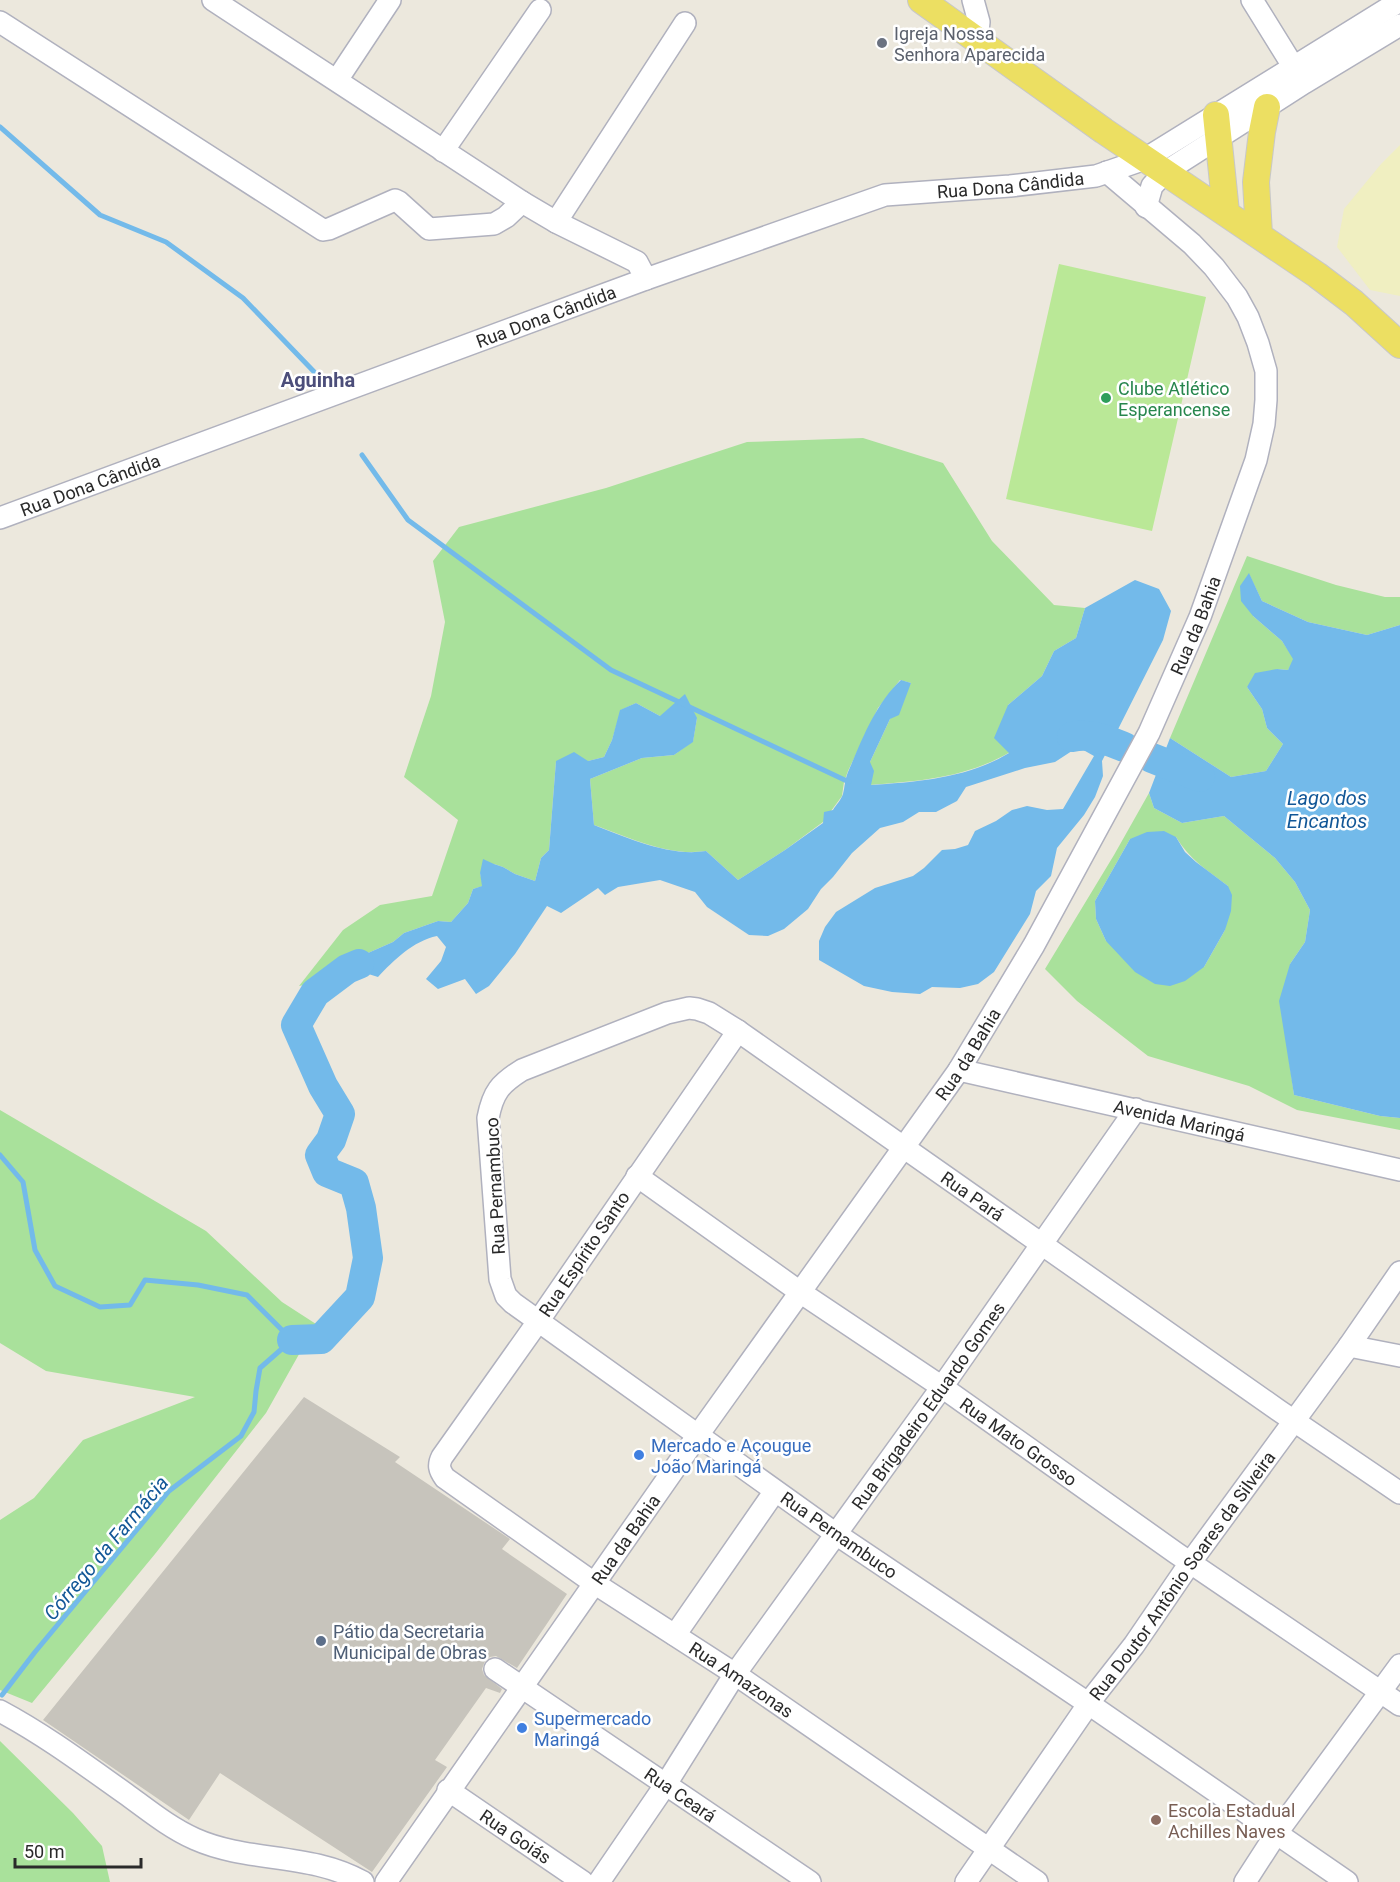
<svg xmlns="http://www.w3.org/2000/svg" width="1400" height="1882" font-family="Roboto,sans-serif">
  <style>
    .green { fill: #a9e19b; fill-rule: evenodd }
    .sand { fill: #f0efc1 }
    .pitch { fill: #bae897 }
    .water { fill: #73baea }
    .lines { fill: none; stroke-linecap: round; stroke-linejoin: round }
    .stream { stroke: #73baea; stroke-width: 5 }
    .river { stroke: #73baea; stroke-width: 30 }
    .building { fill: #c7c4bc }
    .minor-casing { stroke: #b0b1be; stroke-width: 24 }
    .major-casing { stroke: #c8c8c8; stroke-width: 28 }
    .minor { stroke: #fff; stroke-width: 21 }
    .major { stroke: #ecdf62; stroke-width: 26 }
    .worship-dot { fill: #6b7280; stroke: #fff; stroke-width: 2 }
    .leisure-dot { fill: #2e9e5b; stroke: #fff; stroke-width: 2 }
    .shop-dot { fill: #3f7fe0; stroke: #fff; stroke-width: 2 }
    .service-dot { fill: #5c6f8a; stroke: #fff; stroke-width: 2 }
    .education-dot { fill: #8d6e63; stroke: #fff; stroke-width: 2 }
    .labels { text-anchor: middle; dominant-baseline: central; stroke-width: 5; stroke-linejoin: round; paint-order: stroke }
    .worship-label { font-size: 18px; fill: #5b616d; stroke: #fff; text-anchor: start }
    .street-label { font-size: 18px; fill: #2a2a2a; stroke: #fff }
    .leisure-label { font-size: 18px; fill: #27864d; stroke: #fff; text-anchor: start }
    .shop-label { font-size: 18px; fill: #366cbe; stroke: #fff; text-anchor: start }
    .service-label { font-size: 18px; fill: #4e5e75; stroke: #fff; text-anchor: start }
    .education-label { font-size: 18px; fill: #785e54; stroke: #fff; text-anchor: start }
    .neighbourhood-label { font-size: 20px; font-weight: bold; fill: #4c4e7a; stroke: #fff }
    .water-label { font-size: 20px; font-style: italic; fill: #125797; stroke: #fff }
  </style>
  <rect width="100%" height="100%" fill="#ece8dd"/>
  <path class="green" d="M863 438 943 463 992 541 1054 605 1085 608 1076 638 1054 651 1042 676 1008 705 1010 752C966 778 919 781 870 785V762L890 719 911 683 900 680 878 708 848 771 844 782 842 796 823 822 785 850 738 880 706 851C668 857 629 837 594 825L590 779 642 758 674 755 693 741 697 718 660 716 636 703 621 710 612 740 604 757 588 761H556L549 850 541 858 535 881 515 874 503 867 494 864 480 873 483 886 473 889 468 903 451 922 438 921 404 933 393 942 352 960 319 982 299 986 343 930 380 905 432 896 458 820 404 777 431 696 445 622 433 561 459 527 606 488 747 442Z
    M1247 556 1336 585 1385 597H1400V625L1367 635 1308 622 1262 601 1249 574 1253 616 1282 641 1294 659 1288 670 1277 669 1247 687 1262 709 1267 728 1283 744 1266 771 1231 777 1170 738Z
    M1149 793 1154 808 1182 823 1224 816 1275 858 1295 882 1310 910 1305 942 1290 964 1289 1059 1294 1095 1380 1116 1400 1118V1130L1297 1110 1249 1086 1148 1056 1077 1001 1045 969 1114 855ZM1176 837C1189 859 1208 871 1228 886L1225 930 1204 967 1106 941 1096 919 1095 901 1130 839Z
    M0 1110 206 1231 282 1302 316 1324 266 1413 155 1554 32 1703 0 1690V1520L34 1498 83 1440 195 1397 46 1371 0 1343Z
    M0 1741 73 1813 102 1846 110 1882H0Z"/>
  <path class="sand" d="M1400 145V296L1370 290 1337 247 1344 209 1381 164Z"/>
  <path class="pitch" d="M1059 264 1206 297 1152 531 1006 499Z"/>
  <path class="water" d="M1249 573 1262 601 1308 622 1367 635 1400 625V1118L1380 1116 1294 1095 1279 1001 1290 964 1305 942 1310 910 1295 882 1275 858 1224 816 1182 823 1154 808 1149 793 1170 738 1231 777 1266 771 1283 744 1267 728 1262 709 1247 687 1255 673 1277 669 1288 670 1293 659 1282 641 1253 616 1241 601 1240 586Z
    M1135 580 1159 589 1171 611 1163 640 1102 761 1103 776 1095 797 1084 815 1057 848 1051 876 1036 891 1030 914 994 972 978 984 960 988 932 987 920 994 892 992 864 986 819 960V941L825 927 836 912 875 888 913 876 924 868 942 850 955 849 968 845 975 831 996 821 1012 810 1027 806 1047 810 1063 809 1094 756 1078 747 1055 762 1025 768 966 787 957 801 936 812H919L903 822 880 828 852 853 833 877 821 889 808 909 784 929 768 936 749 935 707 907 695 892 660 880 618 887 605 895 598 888 561 913 547 906 515 954 489 986 476 994 465 979 438 989 426 979 441 961 446 947 437 936C413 941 394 960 378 977L362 972 335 989 319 982 352 960 393 942 404 933 438 921 451 922 468 903 473 889 482 886 480 873 483 859 494 864 503 867 515 874 535 881 541 858 549 850 556 761 574 752 588 761 604 757 612 740 620 710 636 703 660 716 685 694 697 718 693 742 674 755 642 758 590 779 594 825C628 838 669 857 706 851L738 880 785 850 823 823 824 812 833 810C836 805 841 800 843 794 845 786 845 779 848 772 862 740 875 704 901 680L911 683 899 715 890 719 870 762 874 771 871 785C918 782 968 778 1009 753L994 738 1008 705 1042 676 1054 651 1076 638 1085 608Z
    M1164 831 1176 837 1185 852 1196 862 1228 886 1232 895 1231 911 1225 930 1204 967 1185 981 1170 986 1155 984 1135 972 1106 941 1096 919 1095 901 1130 839 1147 832Z"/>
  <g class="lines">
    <path class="stream" d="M0 127 100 215 166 242 243 298 322 380
      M362 455 408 520 611 670 849 782
      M0 1155 23 1182 35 1250 55 1286 100 1307 130 1305 145 1280 198 1285 247 1295 292 1340 260 1368 256 1391 254 1412 241 1436 169 1491 35 1652 2 1695"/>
    <path class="river" d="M1072 737C1092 733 1106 740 1124 747
      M1152 758 1200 777
      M292 1340 321 1339 360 1297 368 1258 361 1208 354 1183 327 1172 320 1155 331 1140 340 1114 323 1086 296 1025 315 993 347 969 359 964"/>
  </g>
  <path class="building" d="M304 1397 400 1457 395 1462 510 1539 502 1549 567 1594 517 1668 496 1656 490 1657 485 1661 482 1669 484 1675 502 1689 500 1693 486 1688 435 1760 447 1767 372 1872 220 1773 189 1820 43 1720Z"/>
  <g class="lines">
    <defs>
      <g id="minor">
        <path d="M213 0 522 202 556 222 637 262 646 279"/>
        <path d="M973 0 979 22 977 40"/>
        <path d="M1252 0 1301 79"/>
        <path d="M0 22 323 230 329 229 395 200 399 202 429 229 494 224 506 217 522 202"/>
        <path d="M337 80 390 0"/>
        <path d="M443 151 540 10"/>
        <path d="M1146 207 1152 186 1165 172 1304 83 1400 25"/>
        <path d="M556 222 685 23"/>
        <path id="s1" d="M0 518 646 279 885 195 1010 186 1096 176 1145 159 1400 1"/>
        <path id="s2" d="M738 1031 537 1323 442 1457C438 1465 439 1470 445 1478L594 1583 735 1674 1037 1882"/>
        <path id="s3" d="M959 1070 1400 1170"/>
        <path id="s4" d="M637 1176 800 1292 942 1387 1176 1553 1400 1705"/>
        <path d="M1349 1346 1400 1356"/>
        <path d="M675 1635 775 1491"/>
        <path id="s5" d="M495 1669 810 1882"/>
        <path d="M0 1711C45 1735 85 1765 126 1794 148 1810 170 1828 195 1839 249 1863 309 1852 363 1882"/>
        <path id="s6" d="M448 1790 583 1882"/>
        <path id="s7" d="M386 1882 698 1435 959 1070 1034 945 1149 733 1200 617 1256 460 1264 424 1266 400V371L1258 343 1248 317 1237 297 1214 267 1192 244 1107 172"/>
        <path id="s8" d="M599 1882 666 1784 735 1674 942 1387 1136 1109"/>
        <path id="s9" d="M966 1882 1094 1696 1134 1645 1190 1563 1349 1346 1400 1272"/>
        <path d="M1245 1882 1276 1834 1400 1665"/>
        <path id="s10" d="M1347 1882 1089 1704 836 1534 513 1303 506 1296 500 1279 488 1118C493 1092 500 1084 522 1070L667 1013 689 1008 697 1009 709 1013 738 1031 1278 1410 1400 1493"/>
      </g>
      <path id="major" d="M921 0 1104 131 1317 275 1354 303 1400 345
        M1216 115 1226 212
        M1259 234 1256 182 1262 132 1267 107"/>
    </defs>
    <use href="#minor" class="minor-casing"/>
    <use href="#major" class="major-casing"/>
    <use href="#minor" class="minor"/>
    <use href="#major" class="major"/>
  </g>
  <circle class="worship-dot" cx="882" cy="43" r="6"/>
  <circle class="leisure-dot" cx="1106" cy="398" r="6"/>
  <g class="shop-dot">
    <circle cx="639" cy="1455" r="6"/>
    <circle cx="522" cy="1728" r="6"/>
  </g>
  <circle class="service-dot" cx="321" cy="1641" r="6"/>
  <circle class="education-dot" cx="1156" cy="1820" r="6"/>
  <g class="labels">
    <g class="worship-label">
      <text x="894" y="33">Igreja Nossa<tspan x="894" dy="21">Senhora Aparecida</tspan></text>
    </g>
    <g class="street-label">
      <text stroke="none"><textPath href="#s1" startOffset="1068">Rua Dona Cândida</textPath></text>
      <text stroke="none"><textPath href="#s1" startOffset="582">Rua Dona Cândida</textPath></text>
      <text stroke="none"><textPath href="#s1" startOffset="96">Rua Dona Cândida</textPath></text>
      <text stroke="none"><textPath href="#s7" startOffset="1498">Rua da Bahia</textPath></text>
      <text stroke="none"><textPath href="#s7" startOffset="1012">Rua da Bahia</textPath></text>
      <text stroke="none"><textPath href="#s3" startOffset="226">Avenida Maringá</textPath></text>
      <text transform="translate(495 1186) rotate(-93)">Rua Pernambuco</text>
      <text stroke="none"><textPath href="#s10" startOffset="1786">Rua Pará</textPath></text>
      <text transform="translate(584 1254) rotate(-56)">Rua Espírito Santo</text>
      <text stroke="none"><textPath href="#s8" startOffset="579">Rua Brigadeiro Eduardo Gomes</textPath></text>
      <text stroke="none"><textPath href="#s4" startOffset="465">Rua Mato Grosso</textPath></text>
      <text transform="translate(839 1535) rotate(35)">Rua Pernambuco</text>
      <text stroke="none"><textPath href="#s7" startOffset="418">Rua da Bahia</textPath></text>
      <text stroke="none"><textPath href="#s9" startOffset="375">Rua Doutor Antônio Soares da Silveira</textPath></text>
      <text stroke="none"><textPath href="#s2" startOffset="900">Rua Amazonas</textPath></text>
      <text stroke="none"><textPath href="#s5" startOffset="224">Rua Ceará</textPath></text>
      <text stroke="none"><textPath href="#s6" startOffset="82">Rua Goiás</textPath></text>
    </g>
    <g class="leisure-label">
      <text x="1118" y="388">Clube Atlético<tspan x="1118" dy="21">Esperancense</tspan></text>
    </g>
    <g class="shop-label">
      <text x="651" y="1445">Mercado e Açougue<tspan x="651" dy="21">João Maringá</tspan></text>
      <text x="534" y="1718">Supermercado<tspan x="534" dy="21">Maringá</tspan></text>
    </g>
    <g class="service-label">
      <text x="333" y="1631">Pátio da Secretaria<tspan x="333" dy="21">Municipal de Obras</tspan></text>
    </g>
    <g class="education-label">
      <text x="1168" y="1810">Escola Estadual<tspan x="1168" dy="21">Achilles Naves</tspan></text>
    </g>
    <g class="neighbourhood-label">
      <text x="318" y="380">Aguinha</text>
    </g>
    <g class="water-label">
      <text x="1327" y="798">Lago dos<tspan x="1327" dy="23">Encantos</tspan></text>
      <text transform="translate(106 1548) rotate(-50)">Córrego da Farmácia</text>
    </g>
  </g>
  <path d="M15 1858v9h126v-9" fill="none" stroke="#2a2a2a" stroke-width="3"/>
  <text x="24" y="1858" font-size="18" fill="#2a2a2a" stroke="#ffffff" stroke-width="4.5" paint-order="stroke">50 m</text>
</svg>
